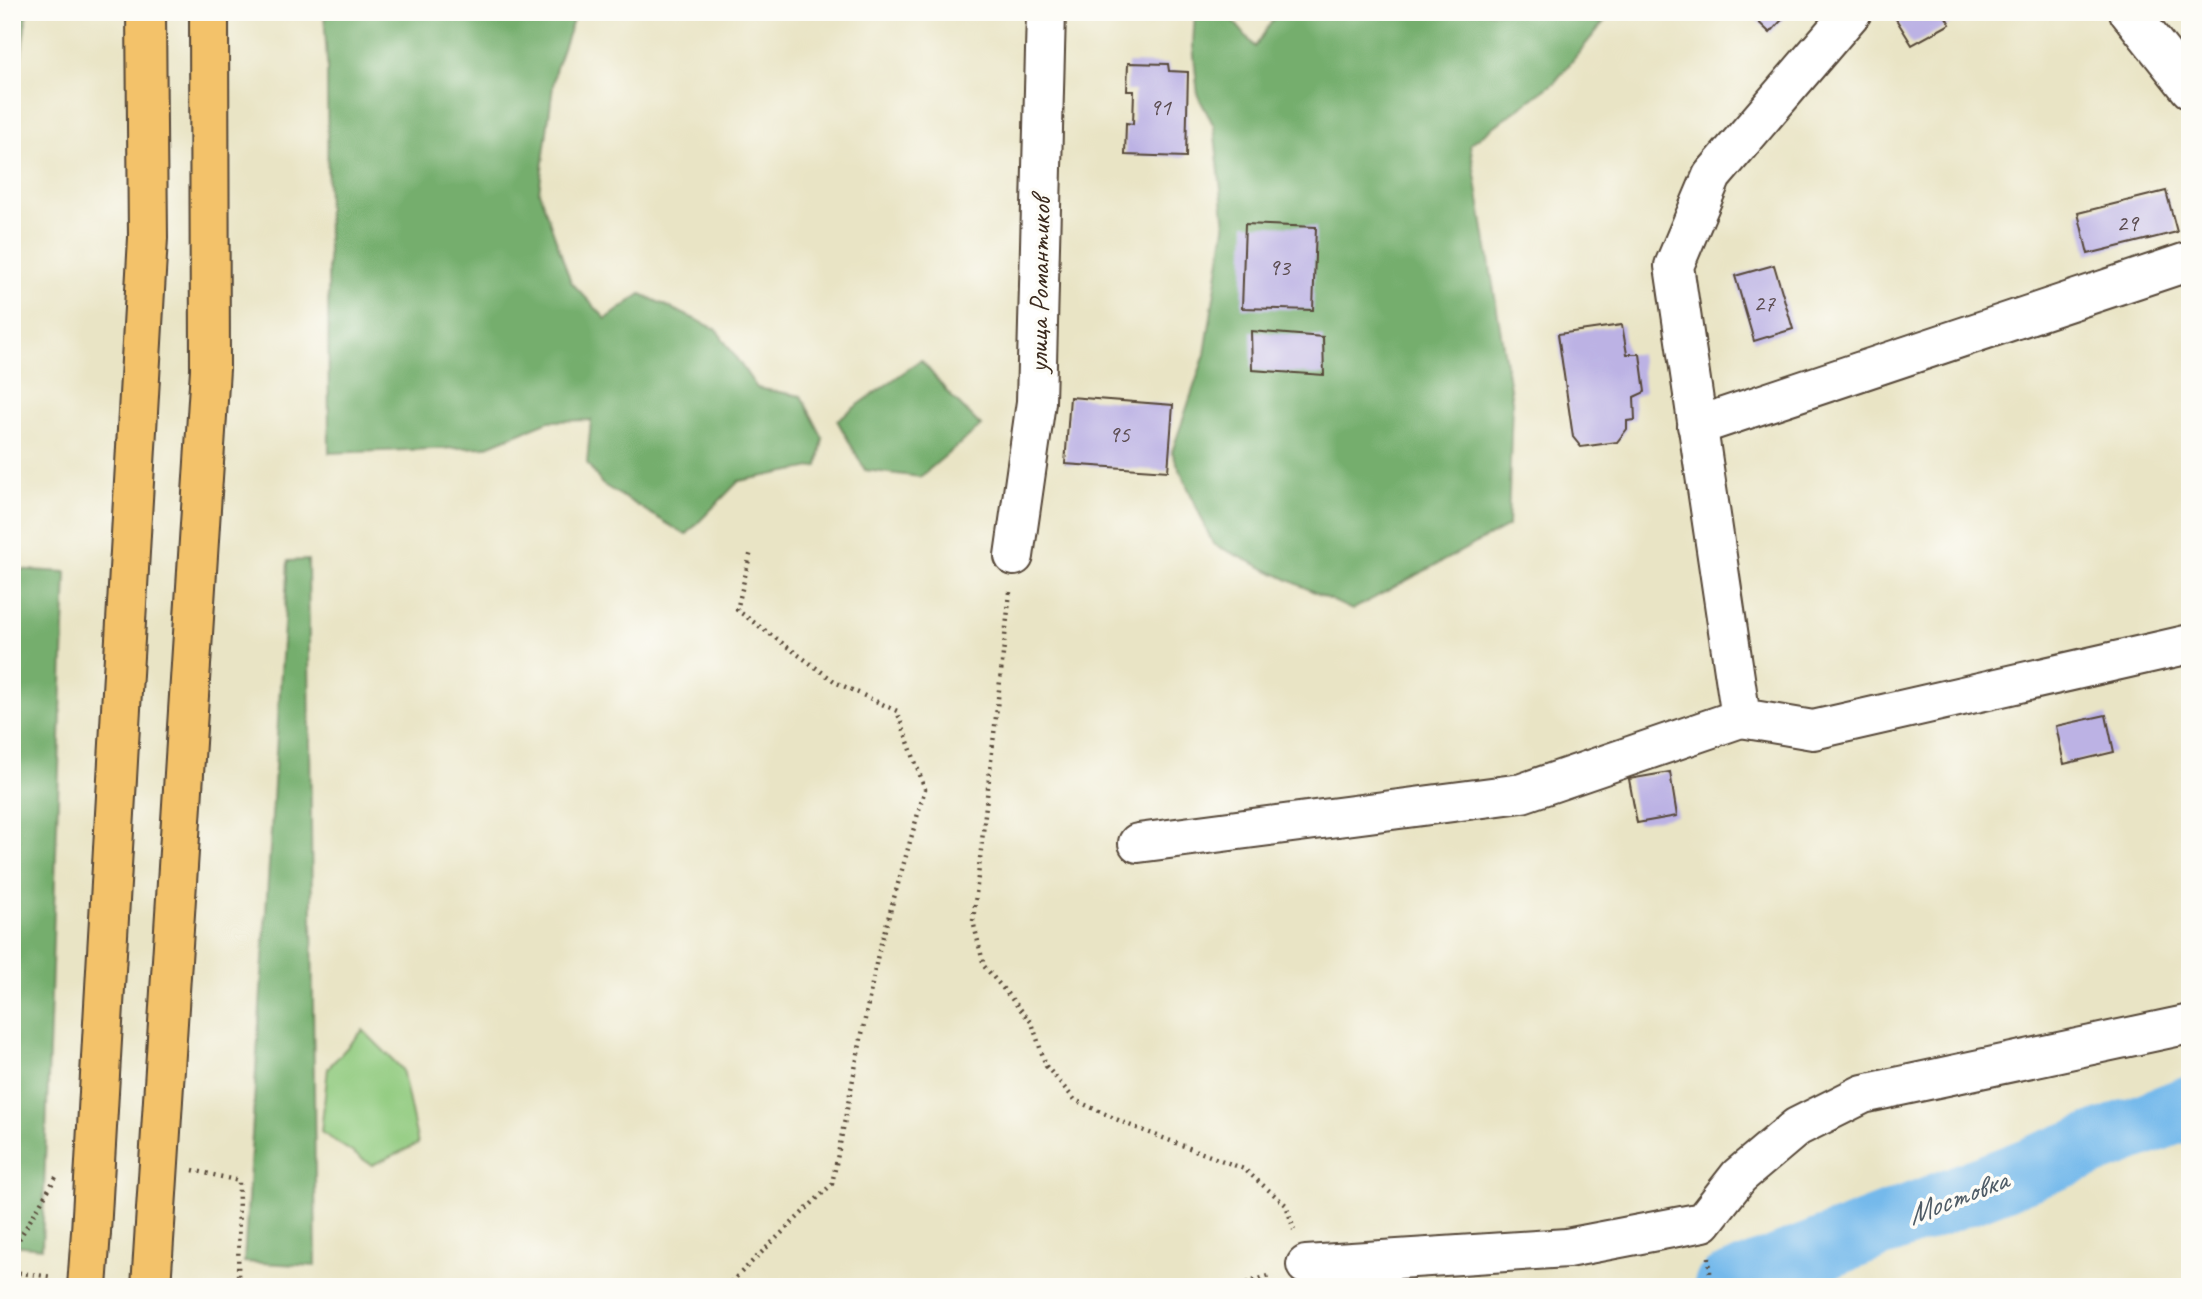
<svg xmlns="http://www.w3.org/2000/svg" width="2202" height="1299" font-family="Caveat,sans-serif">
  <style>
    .green { fill: #90ca7e; stroke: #667a4e; stroke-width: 2 }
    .forest { fill: #74ae6d; stroke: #586c46; stroke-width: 2 }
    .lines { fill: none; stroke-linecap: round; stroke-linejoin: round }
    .river { stroke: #75b9eb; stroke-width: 63 }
    .building { fill: #bcb2e4 }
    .street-casing { stroke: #554637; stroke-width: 42 }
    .highway-casing { stroke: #554637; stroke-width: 42 }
    .path { stroke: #554637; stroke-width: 4.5; stroke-dasharray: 2 5; stroke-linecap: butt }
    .street { stroke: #fff; stroke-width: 38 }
    .highway { stroke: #f3c26a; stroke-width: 38 }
    .highway-bridge-casing { stroke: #554637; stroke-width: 42; stroke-linecap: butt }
    .highway-bridge { stroke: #f3c26a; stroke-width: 38 }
    .labels { text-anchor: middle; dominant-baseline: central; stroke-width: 7; stroke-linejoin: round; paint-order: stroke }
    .number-label { font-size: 24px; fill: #5b4c50 }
    .street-label { font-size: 28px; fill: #3b2a1e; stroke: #fdfcf7 }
    .water-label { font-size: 30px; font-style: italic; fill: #4f5c66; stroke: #fdfcf7 }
  </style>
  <rect width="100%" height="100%" fill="#fdfcf7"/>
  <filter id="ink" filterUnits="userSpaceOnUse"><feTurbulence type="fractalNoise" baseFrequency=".0143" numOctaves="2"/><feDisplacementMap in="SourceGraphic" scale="14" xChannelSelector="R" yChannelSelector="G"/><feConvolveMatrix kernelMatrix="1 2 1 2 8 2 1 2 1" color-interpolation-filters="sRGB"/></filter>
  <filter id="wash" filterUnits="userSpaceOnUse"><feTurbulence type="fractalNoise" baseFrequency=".00686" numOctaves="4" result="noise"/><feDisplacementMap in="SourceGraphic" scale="28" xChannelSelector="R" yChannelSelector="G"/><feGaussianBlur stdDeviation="1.57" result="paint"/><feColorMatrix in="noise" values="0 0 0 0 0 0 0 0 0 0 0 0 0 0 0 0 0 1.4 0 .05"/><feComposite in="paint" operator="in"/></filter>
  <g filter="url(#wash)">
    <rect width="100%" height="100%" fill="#e9e4c5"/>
    <path class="green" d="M363 1030 402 1069 418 1144 372 1165 321 1132 328 1068Z"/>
    <path class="forest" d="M12 12H27L12 124Z
      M324 12H576L555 71 539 192 571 282 606 319 641 294 716 329 757 388 801 396 823 438 818 466 739 481 686 535 602 484 587 463 591 420 549 421 485 447 329 453 327 62Z
      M1195 12H1226L1255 47 1278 12H1612L1555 82 1470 144 1512 401 1508 526 1352 610 1213 544 1172 452 1205 354 1225 227 1214 126 1198 96 1193 45Z
      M921 360 948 393 981 426 920 477 865 470 837 420Z
      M308 560 316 1266 244 1262 288 561Z
      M12 569 66 572 42 1248 12 1245Z"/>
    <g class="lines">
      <path class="river" d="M1725 1287 2190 1107"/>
    </g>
    <g id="blocks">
      <path class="building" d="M1748 12H1789L1770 33Z
        M1907 12H1943L1950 24 1912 45 1896 19Z
        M1128 63 1168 64 1169 71 1188 72 1186 157 1125 155 1126 123 1133 124 1134 91H1127Z
        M2166 191 2177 232 2088 254 2078 213Z
        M1245 224 1316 227 1313 310 1242 308Z
        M1774 265 1793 329 1754 341 1735 276Z
        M1622 325 1627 354H1640L1645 392 1634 397 1635 420 1627 421V429L1617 442 1581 447 1573 437 1558 334Z
        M1251 331 1323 337 1324 375 1252 370Z
        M1070 397 1173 405 1168 471 1065 464Z
        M2106 715 2114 752 2064 764 2056 726Z
        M1670 772 1677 816 1637 823 1629 779Z"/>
    </g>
  </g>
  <g filter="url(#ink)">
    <use href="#blocks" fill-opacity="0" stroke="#554637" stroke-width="2"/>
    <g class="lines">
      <defs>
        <path id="street" d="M2129 12 2190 89
          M1697 426 2190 261
          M1014 556 1036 402 1046 12
          M1741 718 1674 266 1712 176 1852 12
          M1138 843 1522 793 1741 718 1813 730 2190 644
          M1306 1265 1567 1248 1703 1222 1739 1176 1797 1127 1863 1094 2190 1024"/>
        <path id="highway" d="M91 1232 148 238 146 12
          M151 1287 210 369 209 12"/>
      </defs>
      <use href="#street" class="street-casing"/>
      <use href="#highway" class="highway-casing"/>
      <path class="path" d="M1010 592 973 921 984 966 1032 1023 1046 1066 1075 1100 1129 1125 1244 1169 1286 1205 1294 1230
        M193 1170 239 1181 238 1287
        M12 1251 56 1177
        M1709 1257 1711 1287
        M12 1272 53 1277
        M726 1287 832 1184 878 954 925 789 897 711 837 683 737 610 751 551
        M1233 1287 1272 1275"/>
      <use href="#street" class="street"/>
      <use href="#highway" class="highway"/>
      <defs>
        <path id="highway-bridge" d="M87 1287 91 1232"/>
      </defs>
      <use href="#highway-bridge" class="highway-bridge-casing"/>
      <use href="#highway-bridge" class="highway-bridge"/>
    </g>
  </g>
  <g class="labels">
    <g class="number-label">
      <text x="1160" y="107">91</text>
      <text x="2127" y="223">29</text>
      <text x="1279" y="267">93</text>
      <text x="1764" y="303">27</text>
      <text x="1119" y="434">95</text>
    </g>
    <g class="street-label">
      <text transform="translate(1039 285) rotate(-89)">улица Романтиков</text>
    </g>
    <g class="water-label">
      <text transform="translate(1957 1197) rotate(-21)">Мостовка</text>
    </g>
  </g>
  <rect width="2202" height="1299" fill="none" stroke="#fdfcf7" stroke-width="42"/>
</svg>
